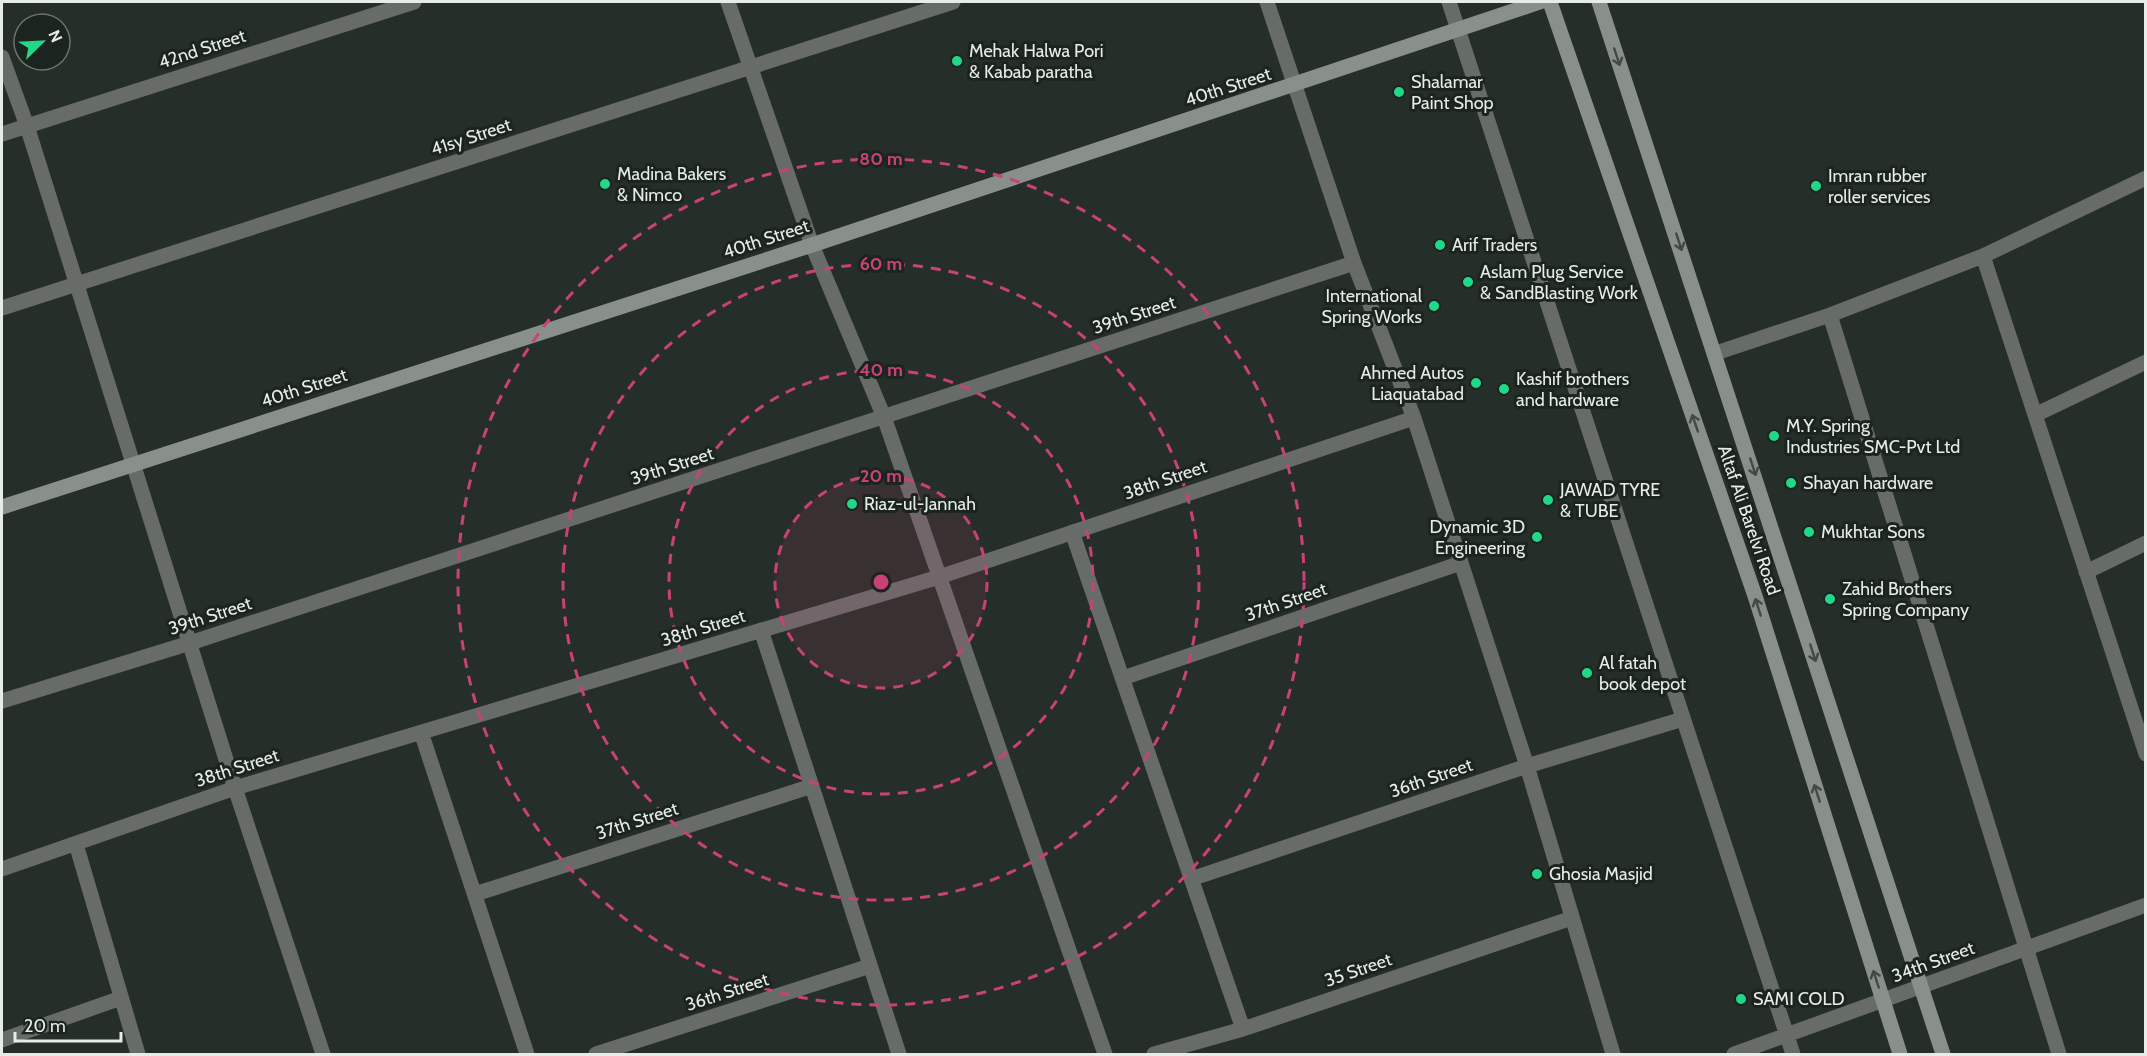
<svg xmlns="http://www.w3.org/2000/svg" width="2147" height="1056" font-family="Cabin,sans-serif">
  <style>
    .lines { fill: none; stroke-linecap: round; stroke-linejoin: round }
    .street { stroke: #686c69; stroke-width: 15 }
    .secondary { stroke: #89908b; stroke-width: 15 }
    .oneway { stroke: #424a45 }
    .ring { fill: none; stroke: #c94277; stroke-width: 3; stroke-dasharray: 10 8 }
    .poi-dot { fill: #20d887; stroke: #1c241f; stroke-width: 2 }
    .labels { text-anchor: middle; dominant-baseline: central; stroke-width: 6; stroke-linejoin: round; paint-order: stroke }
    .street-label { font-size: 18px; fill: #e6ece8; stroke: #1c241f }
    .poi-label { font-size: 18px; fill: #e6ece8; stroke: #1c241f; text-anchor: start }
    .centre { fill: #c94277; stroke: #1c241f; stroke-width: 3 }
    .ring-label { font-size: 18px; text-anchor: middle; font-weight: bold; fill: #c94277; stroke: #1c241f; stroke-width: 6; stroke-linejoin: round; paint-order: stroke }
  </style>
  <rect width="100%" height="100%" fill="#262e29"/>
  <g class="lines">
    <path class="street" d="M728 2 812 245 884 417 1105 1054
      M1267 2 1354 263 1414 418 1527 766 1613 1054
      M1449 2 1793 1054
      M2 57 27 126 235 788 323 1054
      M2 134 414 2
      M1983 256 2146 754
      M2 308 953 2
      M1830 315 2059 1054
      M1716 353 1830 315 1983 256 2146 178
      M2035 415 2146 362
      M1072 532 1243 1029
      M2086 572 2146 543
      M761 630 899 1054
      M1123 678 1461 563
      M2 701 190 643 1354 263
      M421 732 527 1054
      M76 844 138 1054
      M2 869 235 788 939 577 1414 418
      M1194 878 1527 766 1683 719
      M475 894 812 786
      M2 1040 121 998
      M596 1054 870 966
      M1154 1054 1243 1029 1572 918
      M1734 1054 2146 905"/>
    <path class="secondary" d="M1550 2 1755 596 1900 1054
      M1599 2 1943 1054
      M2 507 812 245 1540 2"/>
  </g>
  <defs><path id="oneway-shaft" d="M-6 0H5M1.5-3L5.5 0L1.5 3" fill="none" stroke-width="1.6" stroke-linecap="round" stroke-linejoin="round" transform="scale(1.5)"/></defs>
  <g class="oneway">
    <use href="#oneway-shaft" transform="translate(1617 57) rotate(72)"/>
    <use href="#oneway-shaft" transform="translate(1679 242) rotate(72)"/>
    <use href="#oneway-shaft" transform="translate(1695 423) rotate(-109)"/>
    <use href="#oneway-shaft" transform="translate(1753 467) rotate(72)"/>
    <use href="#oneway-shaft" transform="translate(1758 607) rotate(-108)"/>
    <use href="#oneway-shaft" transform="translate(1813 653) rotate(72)"/>
    <use href="#oneway-shaft" transform="translate(1817 793) rotate(-108)"/>
    <use href="#oneway-shaft" transform="translate(1876 979) rotate(-108)"/>
  </g>
  <circle cx="881" cy="582" r="106" fill="#c94277" fill-opacity=".12"/>
  <g class="ring">
    <circle cx="881" cy="582" r="106"/>
    <circle cx="881" cy="582" r="212"/>
    <circle cx="881" cy="582" r="318"/>
    <circle cx="881" cy="582" r="423"/>
  </g>
  <g class="poi-dot">
    <circle cx="957" cy="61" r="6"/>
    <circle cx="1399" cy="92" r="6"/>
    <circle cx="605" cy="184" r="6"/>
    <circle cx="1816" cy="186" r="6"/>
    <circle cx="1440" cy="245" r="6"/>
    <circle cx="1468" cy="282" r="6"/>
    <circle cx="1434" cy="306" r="6"/>
    <circle cx="1476" cy="383" r="6"/>
    <circle cx="1504" cy="389" r="6"/>
    <circle cx="1774" cy="436" r="6"/>
    <circle cx="1791" cy="483" r="6"/>
    <circle cx="1548" cy="500" r="6"/>
    <circle cx="852" cy="504" r="6"/>
    <circle cx="1809" cy="532" r="6"/>
    <circle cx="1537" cy="537" r="6"/>
    <circle cx="1830" cy="599" r="6"/>
    <circle cx="1587" cy="673" r="6"/>
    <circle cx="1537" cy="874" r="6"/>
    <circle cx="1741" cy="999" r="6"/>
  </g>
  <g class="labels">
    <g class="street-label">
      <text transform="translate(202 49) rotate(-18)">42nd Street</text>
      <text transform="translate(1228 87) rotate(-18)">40th Street</text>
      <text transform="translate(471 137) rotate(-18)">41sy Street</text>
      <text transform="translate(766 239) rotate(-18)">40th Street</text>
      <text transform="translate(1134 315) rotate(-18)">39th Street</text>
      <text transform="translate(304 388) rotate(-18)">40th Street</text>
      <text transform="translate(672 466) rotate(-18)">39th Street</text>
      <text transform="translate(1165 480) rotate(-19)">38th Street</text>
      <text transform="translate(1749 520) rotate(71)">Altaf Ali Barelvi Road</text>
      <text transform="translate(1286 602) rotate(-19)">37th Street</text>
      <text transform="translate(210 616) rotate(-18)">39th Street</text>
      <text transform="translate(703 628) rotate(-17)">38th Street</text>
      <text transform="translate(237 768) rotate(-18)">38th Street</text>
      <text transform="translate(1431 778) rotate(-19)">36th Street</text>
      <text transform="translate(637 821) rotate(-18)">37th Street</text>
      <text transform="translate(1933 962) rotate(-20)">34th Street</text>
      <text transform="translate(1358 970) rotate(-19)">35 Street</text>
      <text transform="translate(727 992) rotate(-18)">36th Street</text>
    </g>
    <g class="poi-label">
      <text x="969" y="51">Mehak Halwa Pori<tspan x="969" dy="21">&amp; Kabab paratha</tspan></text>
      <text x="1411" y="82">Shalamar<tspan x="1411" dy="21">Paint Shop</tspan></text>
      <text x="617" y="174">Madina Bakers<tspan x="617" dy="21">&amp; Nimco</tspan></text>
      <text x="1828" y="176">Imran rubber<tspan x="1828" dy="21">roller services</tspan></text>
      <text x="1452" y="245">Arif Traders</text>
      <text x="1480" y="272">Aslam Plug Service<tspan x="1480" dy="21">&amp; SandBlasting Work</tspan></text>
      <text x="1422" y="296" text-anchor="end">International<tspan x="1422" dy="21">Spring Works</tspan></text>
      <text x="1464" y="373" text-anchor="end">Ahmed Autos<tspan x="1464" dy="21">Liaquatabad</tspan></text>
      <text x="1516" y="379">Kashif brothers<tspan x="1516" dy="21">and hardware</tspan></text>
      <text x="1786" y="426">M.Y. Spring<tspan x="1786" dy="21">Industries SMC-Pvt Ltd</tspan></text>
      <text x="1803" y="483">Shayan hardware</text>
      <text x="1560" y="490">JAWAD TYRE<tspan x="1560" dy="21">&amp; TUBE</tspan></text>
      <text x="864" y="504">Riaz-ul-Jannah</text>
      <text x="1525" y="527" text-anchor="end">Dynamic 3D<tspan x="1525" dy="21">Engineering</tspan></text>
      <text x="1821" y="532">Mukhtar Sons</text>
      <text x="1842" y="589">Zahid Brothers<tspan x="1842" dy="21">Spring Company</tspan></text>
      <text x="1599" y="663">Al fatah<tspan x="1599" dy="21">book depot</tspan></text>
      <text x="1549" y="874">Ghosia Masjid</text>
      <text x="1753" y="999">SAMI COLD</text>
    </g>
  </g>
  <circle cx="881" cy="582" r="9" class="centre"/>
  <g class="ring-label">
    <text x="881" y="165">80 m</text>
    <text x="881" y="270">60 m</text>
    <text x="881" y="376">40 m</text>
    <text x="881" y="482">20 m</text>
  </g>
  <rect width="2147" height="1056" fill="none" stroke="#e6ece8" stroke-width="6"/>
  <g transform="translate(42 42) rotate(66)"><circle r="28" fill="#1c241f" stroke="#6d746f" stroke-width="1.5"/>
  <path d="M0-4.5L10 22L0 15L-10 22Z" fill="#20d887"/>
  <text y="-9" font-size="16" font-weight="bold" text-anchor="middle" fill="#e6ece8">N</text>
  </g>
  <path d="M15 1032v9h106v-9" fill="none" stroke="#e6ece8" stroke-width="3"/>
  <text x="24" y="1032" font-size="18" fill="#e6ece8" stroke="#1c241f" stroke-width="4.5" paint-order="stroke">20 m</text>
</svg>
